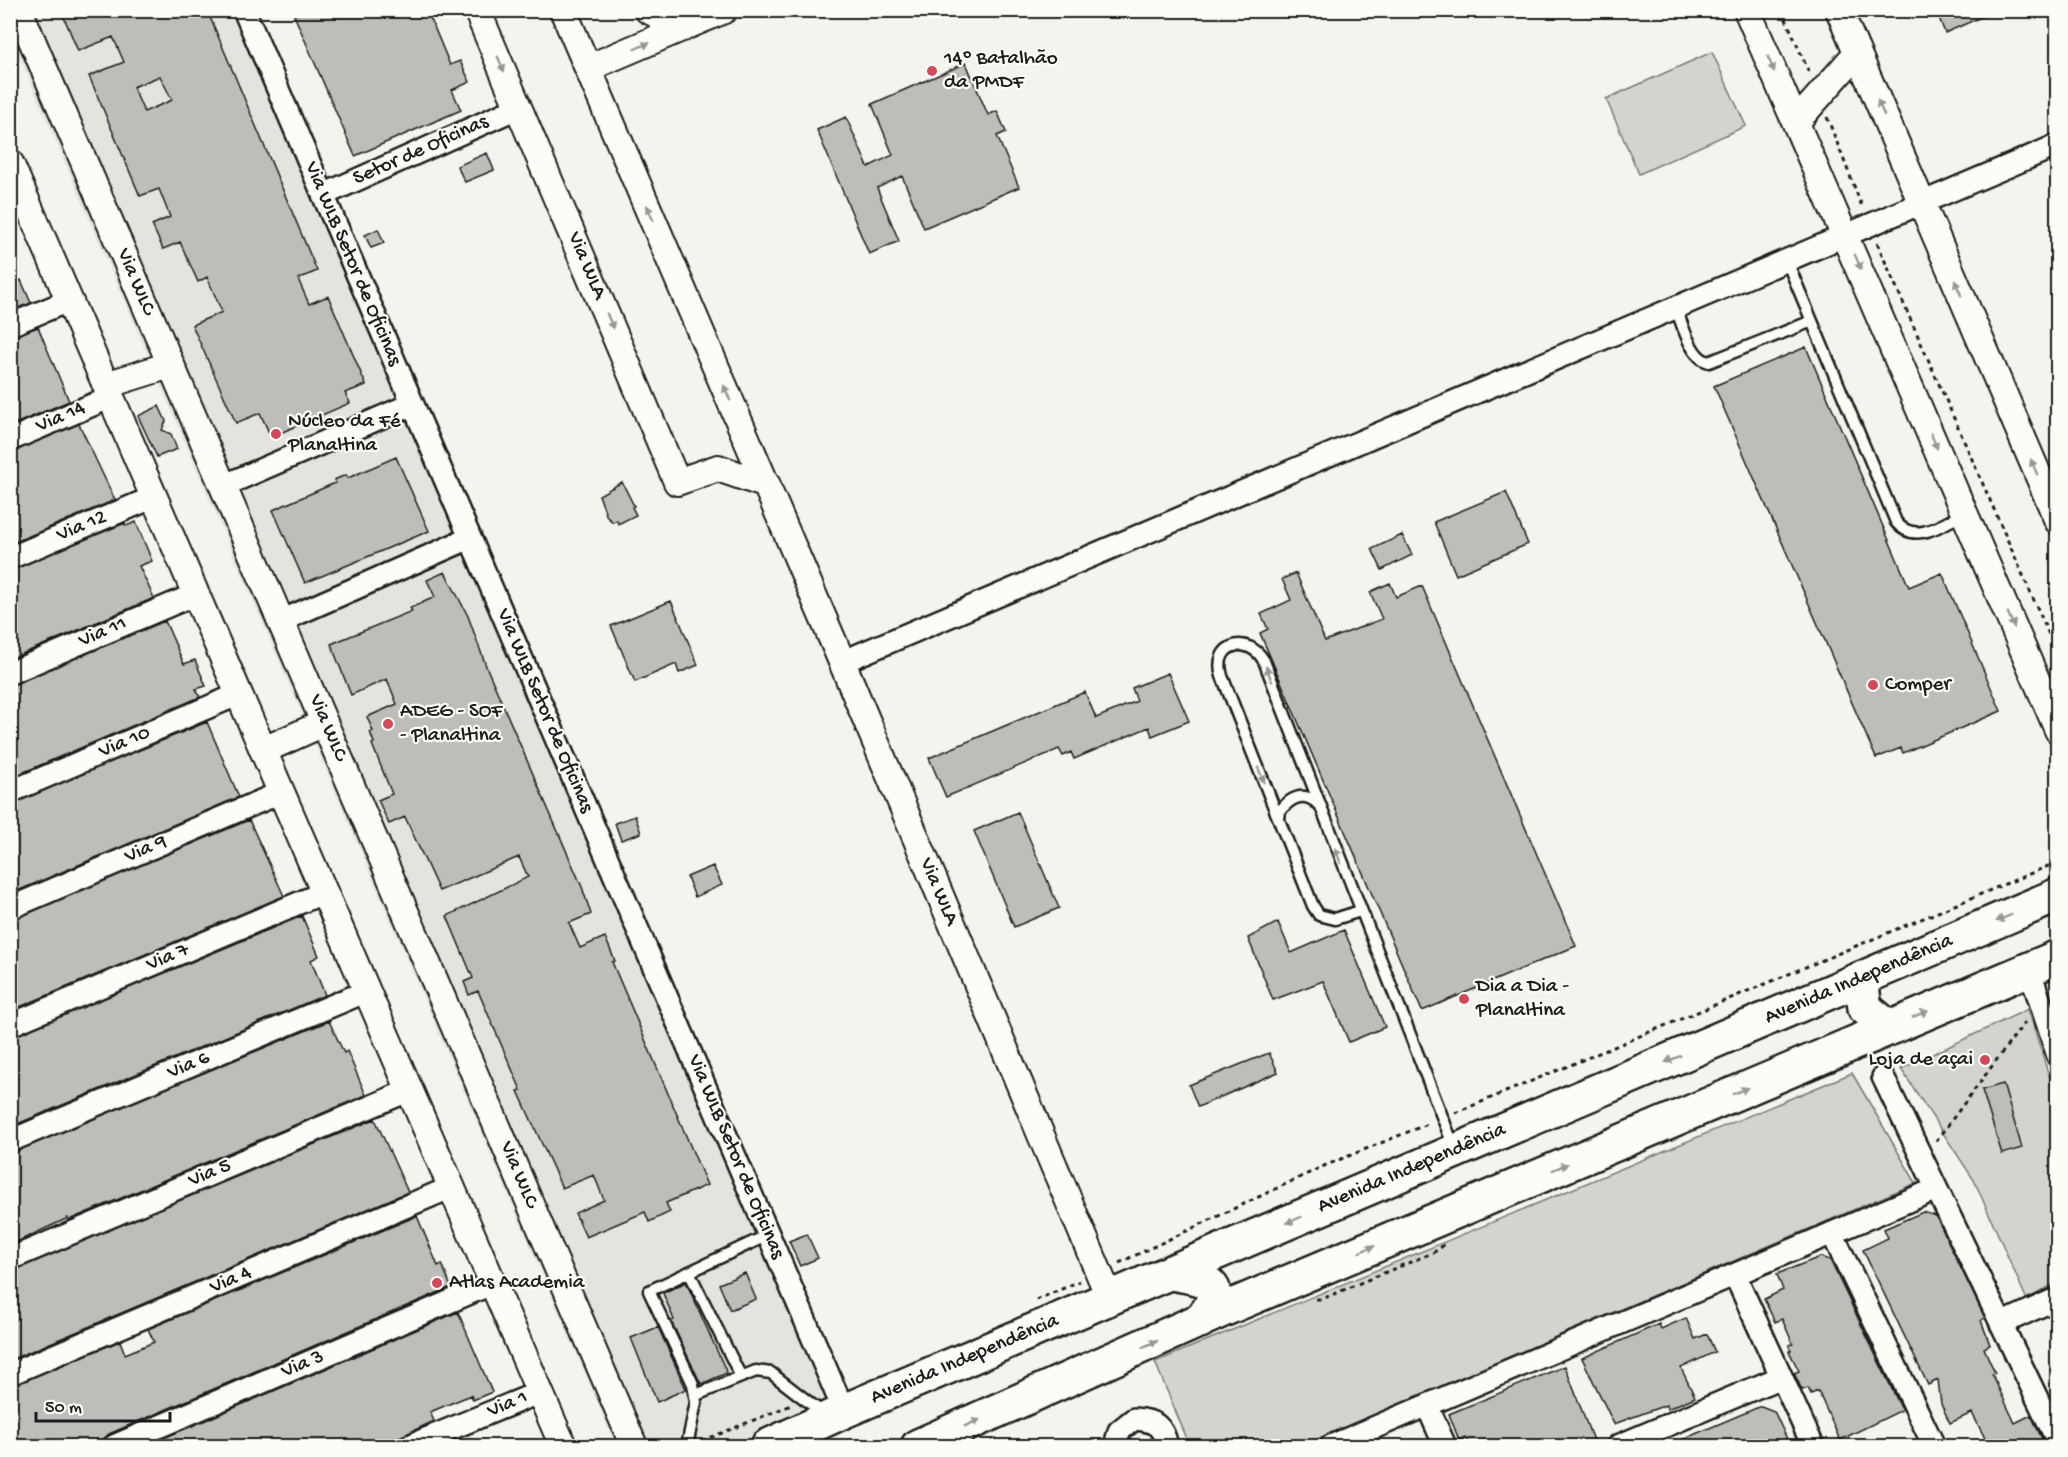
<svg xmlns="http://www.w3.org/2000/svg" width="2068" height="1457" font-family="'Gochi Hand',sans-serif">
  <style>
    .built { fill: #e4e3de }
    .green { fill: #d4d3cf; stroke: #787876; stroke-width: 1.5 }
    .building { fill: #bebdba; stroke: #1c1c1c; stroke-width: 1.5; fill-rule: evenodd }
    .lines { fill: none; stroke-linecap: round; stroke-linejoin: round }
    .service-casing { stroke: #1c1c1c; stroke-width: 15 }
    .minor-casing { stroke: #1c1c1c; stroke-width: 26 }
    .tertiary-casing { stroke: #1c1c1c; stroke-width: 30 }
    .primary-casing { stroke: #1c1c1c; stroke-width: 38 }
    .path { stroke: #1c1c1c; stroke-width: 3; stroke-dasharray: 4.5 4.5; stroke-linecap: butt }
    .service { stroke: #fdfcf7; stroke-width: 10 }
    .minor { stroke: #fdfcf7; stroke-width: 21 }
    .tertiary { stroke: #fdfcf7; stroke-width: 26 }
    .primary { stroke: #fdfcf7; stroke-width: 33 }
    .oneway { fill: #989794 }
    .poi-dot { fill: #d1495b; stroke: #fdfcf7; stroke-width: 2 }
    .labels { text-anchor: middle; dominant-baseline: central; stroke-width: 4.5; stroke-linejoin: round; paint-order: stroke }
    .poi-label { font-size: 21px; fill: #1c1c1c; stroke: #fdfcf7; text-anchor: start }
    .street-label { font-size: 21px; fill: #1c1c1c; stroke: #fdfcf7 }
  </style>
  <rect width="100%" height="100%" fill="#f4f3ee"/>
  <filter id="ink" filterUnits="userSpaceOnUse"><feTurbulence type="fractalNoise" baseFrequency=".0167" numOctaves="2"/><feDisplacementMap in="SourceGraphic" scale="12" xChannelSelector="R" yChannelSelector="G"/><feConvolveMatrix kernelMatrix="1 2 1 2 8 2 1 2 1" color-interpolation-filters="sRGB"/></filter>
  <g filter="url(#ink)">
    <path class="built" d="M10 11H257L850 1397 738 1446H616L11 37Z"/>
    <path class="green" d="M1712 52 1746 126 1639 174 1606 99Z
      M2028 1009 2057 1101V1282L2027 1300 1974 1180 1901 1069Z
      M1852 1073 1916 1183 1301 1446H1190L1155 1362Z"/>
    <path class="building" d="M61 10H207L317 271 298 279 309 304 328 296 366 385 345 393 350 403 271 437 260 413 236 423 192 325 222 312 207 277 198 282 180 242 163 249 152 225 170 217 159 189 140 196 89 76 124 62 113 37 78 51ZM160 76 172 100 144 112 133 87Z
      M305 10H427L450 65 460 61 470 82 452 90 461 110 355 156 294 15Z
      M1936 10H1997L1945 33Z
      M966 63 988 115 997 111 1006 132 997 136 1019 187 924 228 902 176 877 188 899 241 869 254 817 130 846 117 868 167 893 155 872 104Z
      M487 153 494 170 465 182 457 166Z
      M378 229 384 243 371 248 365 235Z
      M21 280 31 303 10 311V286Z
      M38 327 69 401 10 426V337Z
      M1806 347 1909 587 1942 573 2001 711 1903 753 1901 748 1876 758 1714 386Z
      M159 406 166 421 162 430 171 434 177 449 157 457 138 416Z
      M79 424 115 500 10 544V452Z
      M396 457 429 531 305 583 273 510 335 483 334 480 346 475 348 478Z
      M622 482 634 506 632 507 636 515 618 524 617 520 613 522 607 517 599 495Z
      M1506 492 1528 544 1456 575 1434 522Z
      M136 522 152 561 139 566 154 598 10 659V570L125 523 126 526Z
      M1402 535 1412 555 1382 570 1372 549Z
      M445 572 468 616 486 666 582 887 591 914 569 923 580 948 605 937 615 961 612 962 707 1185 666 1203 670 1212 649 1222 645 1212 586 1237 575 1213 604 1200 594 1175 562 1188 518 1091 521 1090 478 991 469 995 464 982 473 978 447 916 528 877 519 857 439 891 405 817 389 824 378 800 392 794 372 744 374 743 370 732 373 731 367 717 397 704 387 679 351 695 331 644 412 611 410 608 435 597 427 580Z
      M1296 573 1325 641 1382 619 1370 592 1390 583 1396 597 1422 586 1576 946 1422 1011 1260 633 1268 629 1261 614 1291 600 1282 579Z
      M671 601 698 665 679 673 676 664 635 682 611 626Z
      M165 621 184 664 195 660 206 686 196 689 200 697 10 778V685Z
      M1168 673 1189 721 1152 736 1149 727 1074 759 1071 752 1063 756 1059 749 946 797 929 758 1085 692 1096 718 1137 701 1132 688Z
      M207 722 239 797 10 894V804Z
      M1018 812 1059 908 1014 927 974 831Z
      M635 816 641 833 621 840 615 823Z
      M249 820 284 896 10 1011V920Z
      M713 866 722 885 695 897 687 877Z
      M302 916 319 956 311 960 325 995 10 1127V1037Z
      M1278 922 1291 953 1344 930 1385 1027 1349 1042 1323 981 1273 1000 1248 938Z
      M329 1021 344 1053 347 1051 366 1095 69 1220 68 1218 10 1245V1153Z
      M1269 1053 1278 1072 1198 1107 1189 1085Z
      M2003 1084 2022 1148 2002 1154 1982 1090Z
      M375 1119 408 1192 10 1360V1271Z
      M1923 1212 1936 1216 1985 1318 1981 1320 1990 1345 1984 1348 1995 1373 1992 1374 2015 1423 2031 1415 2042 1439 2027 1446H1989L1972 1413 1950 1423 1941 1404 1938 1380 1928 1385 1863 1250 1888 1238 1884 1229Z
      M417 1216 438 1266 442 1264 451 1287 109 1434 104 1439 102 1446H10V1386L120 1341 125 1354 154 1342 148 1329Z
      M807 1234 818 1258 800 1266 789 1241Z
      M1820 1257 1830 1260 1902 1410 1840 1440 1818 1391 1811 1394 1808 1388 1802 1390 1794 1373 1799 1371 1789 1351 1791 1350 1789 1345 1793 1344 1782 1319 1775 1322 1764 1299 1783 1290 1777 1274Z
      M745 1273 756 1299 730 1310 719 1284Z
      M686 1282 727 1373 701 1384 671 1321 674 1320 663 1293Z
      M458 1312 492 1392 473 1400 471 1395 430 1412 434 1421 402 1436 376 1446H268L267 1442 256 1446H145Z
      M1686 1318 1695 1339 1707 1334 1715 1352 1681 1368 1695 1397 1667 1409 1666 1405 1614 1424 1582 1358 1659 1324 1661 1329Z
      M658 1327 686 1389 657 1402 631 1338Z
      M1565 1366 1594 1443 1586 1446H1470L1465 1437 1459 1440 1449 1414Z
      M1761 1406 1774 1411 1787 1439 1768 1446H1667Z"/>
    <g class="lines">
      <defs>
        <path id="service" d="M1786 259 1896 522C1915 546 1944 523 1965 513
          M1675 306C1682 322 1690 358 1709 362L1812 321
          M1279 819 1280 811C1290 798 1303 791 1317 803
          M1360 911 1335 919 1319 915 1313 906 1222 676C1212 643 1249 634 1264 661L1454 1147
          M689 1272 741 1377
          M696 1395 756 1371 771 1373 824 1414
          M687 1446 696 1402 693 1384 649 1291 768 1235"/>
        <path id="minor" d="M244 10 844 1411
          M323 195 519 107
          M10 325 70 300
          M10 440 111 397
          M223 486 412 404
          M10 558 154 497
          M281 621 470 538
          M842 662 2058 145
          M10 673 196 594
          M10 792 239 694
          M10 908 282 792
          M2029 968 2058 1056
          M10 1025 325 892
          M1883 1077 2058 1442
          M10 1141 367 991
          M1832 1233 1934 1446
          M10 1259 410 1090
          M1735 1275 1813 1446
          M2001 1324 2058 1298
          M10 1374 452 1187
          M1427 1405 1445 1446
          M114 1446 493 1283
          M409 1446 540 1392
          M1115 1446 1119 1431 1134 1419C1155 1420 1163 1426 1167 1446
          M1331 1446 1936 1189
          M1618 1446 1781 1377"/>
        <path id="tertiary" d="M19 10 634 1446
          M477 10 677 482 718 468 767 485
          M563 10 842 662 1110 1299
          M648 10 683 28
          M1747 10 2058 730
          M1839 10 2058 521
          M588 68 724 10
          M1797 121 1857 53
          M10 163 563 1446
          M106 385 170 365
          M264 750 324 723"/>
        <path id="primary" d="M1861 979 1865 1008 1888 1027
          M1170 1273C1203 1278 1232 1283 1200 1321
          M768 1446 844 1411 2058 895
          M918 1446 1232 1306 2058 957"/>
      </defs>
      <use href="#service" class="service-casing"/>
      <use href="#minor" class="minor-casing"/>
      <use href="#tertiary" class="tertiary-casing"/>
      <use href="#primary" class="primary-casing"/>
      <path class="path" d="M1782 10 1810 75
        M1827 117 1863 209
        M1877 243 2058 655
        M1455 1113 2058 862
        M1936 1141 2025 1022
        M1119 1263 1324 1166 1430 1123
        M1316 1299H1322L1434 1252 1444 1245
        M1036 1300 1080 1281
        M702 1441 791 1405"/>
      <use href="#service" class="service"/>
      <use href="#minor" class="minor"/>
      <use href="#tertiary" class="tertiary"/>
      <use href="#primary" class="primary"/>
    </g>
    <defs><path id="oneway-solid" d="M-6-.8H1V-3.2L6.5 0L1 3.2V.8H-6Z" transform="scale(1.5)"/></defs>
    <g class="oneway">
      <use href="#oneway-solid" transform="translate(642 46) rotate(-23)"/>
      <use href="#oneway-solid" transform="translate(501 64) rotate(66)"/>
      <use href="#oneway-solid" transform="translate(1771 64) rotate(66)"/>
      <use href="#oneway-solid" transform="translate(1881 108) rotate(-113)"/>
      <use href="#oneway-solid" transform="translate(650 213) rotate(-113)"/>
      <use href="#oneway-solid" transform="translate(1858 262) rotate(67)"/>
      <use href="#oneway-solid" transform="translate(1958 288) rotate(-113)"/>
      <use href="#oneway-solid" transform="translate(610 321) rotate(67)"/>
      <use href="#oneway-solid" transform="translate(727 393) rotate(-113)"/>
      <use href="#oneway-solid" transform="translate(1934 441) rotate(67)"/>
      <use href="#oneway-solid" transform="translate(2034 467) rotate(-113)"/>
      <use href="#oneway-solid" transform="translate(2011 620) rotate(67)"/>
      <use href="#oneway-solid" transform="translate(1269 674) rotate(-111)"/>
      <use href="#oneway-solid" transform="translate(1261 775) rotate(68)"/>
      <use href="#oneway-solid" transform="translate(1338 856) rotate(-111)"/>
      <use href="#oneway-solid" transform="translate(2004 918) rotate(157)"/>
      <use href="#oneway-solid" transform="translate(1920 1014) rotate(-23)"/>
      <use href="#oneway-solid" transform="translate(1673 1059) rotate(157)"/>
      <use href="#oneway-solid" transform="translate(1740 1091) rotate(-23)"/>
      <use href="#oneway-solid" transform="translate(1560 1167) rotate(-23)"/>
      <use href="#oneway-solid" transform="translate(1294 1220) rotate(157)"/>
      <use href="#oneway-solid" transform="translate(1367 1249) rotate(-23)"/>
      <use href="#oneway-solid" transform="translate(1150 1344) rotate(-24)"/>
      <use href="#oneway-solid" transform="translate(972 1423) rotate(-24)"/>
    </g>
  </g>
  <g class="poi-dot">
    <circle cx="932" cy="71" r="6"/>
    <circle cx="276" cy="434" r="6"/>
    <circle cx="1873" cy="685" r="6"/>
    <circle cx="388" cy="724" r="6"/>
    <circle cx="1464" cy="999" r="6"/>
    <circle cx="1985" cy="1060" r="6"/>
    <circle cx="437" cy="1283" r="6"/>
  </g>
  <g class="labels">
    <g class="poi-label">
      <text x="944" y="59">14º Batalhão<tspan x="944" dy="24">da PMDF</tspan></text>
      <text x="288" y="422">Núcleo da Fé<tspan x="288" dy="24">Planaltina</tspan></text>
      <text x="1885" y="685">Comper</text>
      <text x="400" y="712">ADEG - SOF<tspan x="400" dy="24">- Planaltina</tspan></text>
      <text x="1476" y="987">Dia a Dia -<tspan x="1476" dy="24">Planaltina</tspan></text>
      <text x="1973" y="1060" text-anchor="end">Loja de açai</text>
      <text x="449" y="1283">Atlas Academia</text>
    </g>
    <g class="street-label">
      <text transform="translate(421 151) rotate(-24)">Setor de Oficinas</text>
      <text transform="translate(352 264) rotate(67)">Via WLB Setor de Oficinas</text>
      <text transform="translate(586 266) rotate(67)">Via WLA</text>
      <text transform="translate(135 282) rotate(67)">Via WLC</text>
      <text transform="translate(61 418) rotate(-23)">Via 14</text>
      <text transform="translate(82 527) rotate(-23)">Via 12</text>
      <text transform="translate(103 633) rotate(-23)">Via 11</text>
      <text transform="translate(544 711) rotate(67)">Via WLB Setor de Oficinas</text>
      <text transform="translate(327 728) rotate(67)">Via WLC</text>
      <text transform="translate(125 743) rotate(-23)">Via 10</text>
      <text transform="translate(146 850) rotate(-23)">Via 9</text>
      <text transform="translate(938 892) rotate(67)">Via WLA</text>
      <text transform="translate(168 958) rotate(-23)">Via 7</text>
      <text transform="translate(1859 980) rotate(-23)">Avenida Independência</text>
      <text transform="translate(189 1066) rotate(-23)">Via 6</text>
      <text transform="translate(735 1157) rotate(67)">Via WLB Setor de Oficinas</text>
      <text transform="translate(1412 1169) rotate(-23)">Avenida Independência</text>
      <text transform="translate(210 1174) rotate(-23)">Via 5</text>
      <text transform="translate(518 1175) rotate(67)">Via WLC</text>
      <text transform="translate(231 1281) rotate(-23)">Via 4</text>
      <text transform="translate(965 1360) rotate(-23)">Avenida Independência</text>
      <text transform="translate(303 1365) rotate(-23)">Via 3</text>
      <text transform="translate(508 1405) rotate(-23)">Via 1</text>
    </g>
  </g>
  <rect width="2068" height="1457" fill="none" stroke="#fdfcf7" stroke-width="36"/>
  <rect x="18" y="18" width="2032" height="1421" fill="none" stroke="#1c1c1c" stroke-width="2" filter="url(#ink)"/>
  <path d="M36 1412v9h134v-9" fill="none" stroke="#1c1c1c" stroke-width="3"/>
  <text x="45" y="1412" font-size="18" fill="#1c1c1c" stroke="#fdfcf7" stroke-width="4.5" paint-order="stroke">50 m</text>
</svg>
